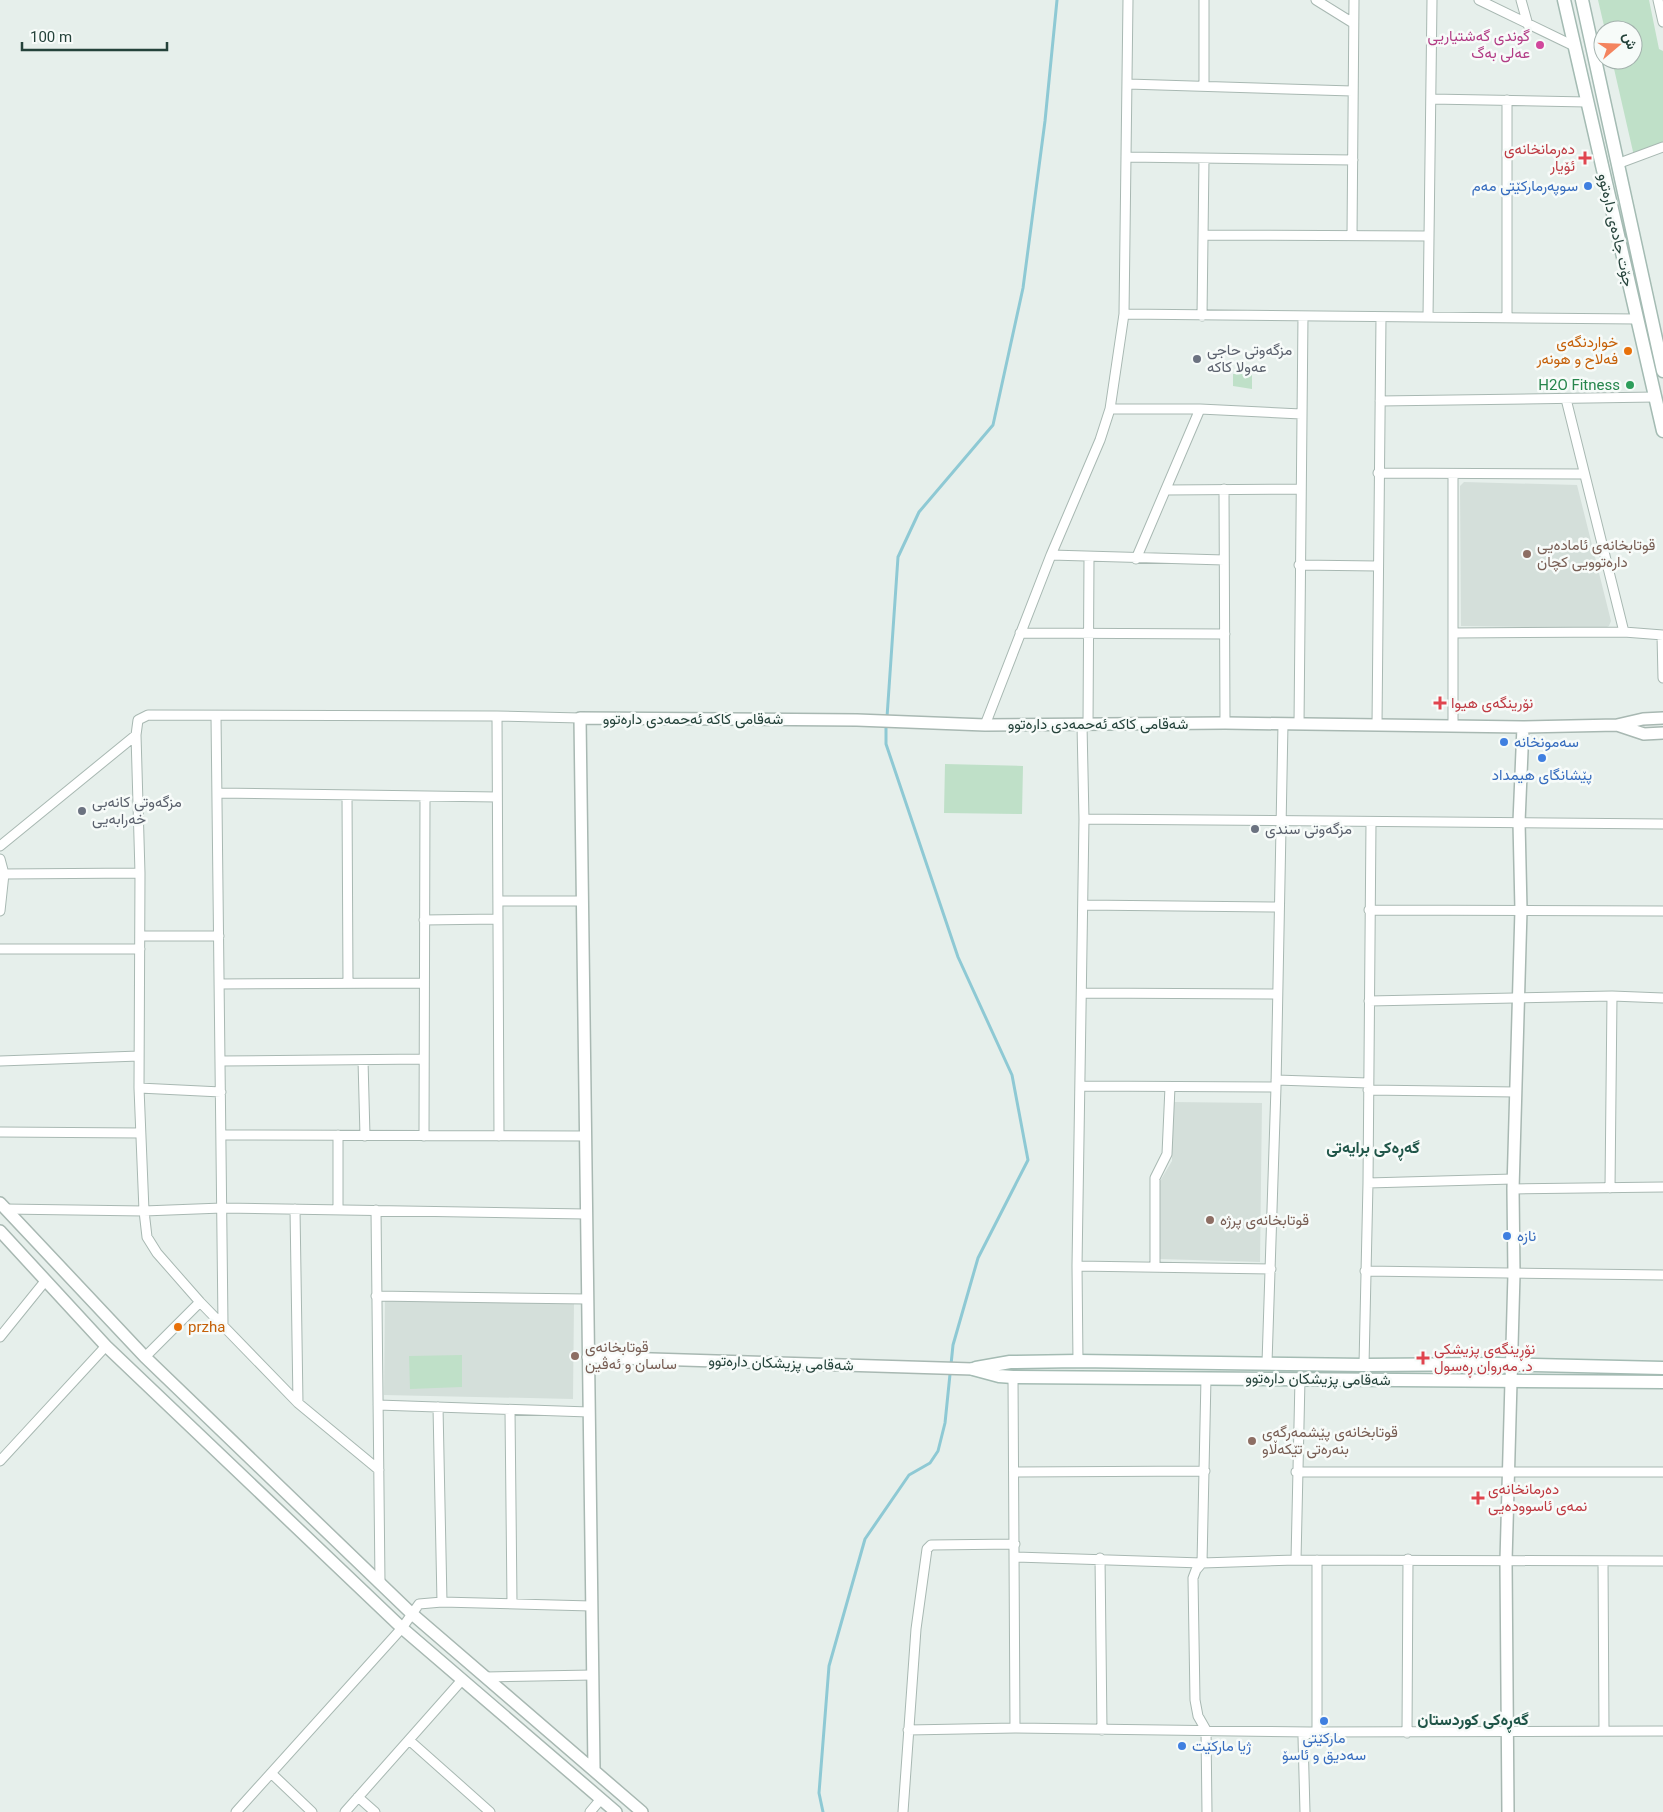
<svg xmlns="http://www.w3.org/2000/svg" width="1663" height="1812" font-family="Roboto,Vazirmatn,sans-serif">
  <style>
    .built { fill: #d4dfda }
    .green { fill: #bfe0c8 }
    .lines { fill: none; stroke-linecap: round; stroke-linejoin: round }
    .stream { stroke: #8ec9d4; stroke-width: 3 }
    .minor-casing { stroke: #a8b8b2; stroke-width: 11 }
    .tertiary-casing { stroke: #a8b8b2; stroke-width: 14 }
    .secondary-casing { stroke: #a4bbb3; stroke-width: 15 }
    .minor { stroke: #fff; stroke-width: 9 }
    .tertiary { stroke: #fff; stroke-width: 11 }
    .secondary { stroke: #fff; stroke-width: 12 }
    .hotel-dot { fill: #d1479c; stroke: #f7fbf9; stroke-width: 2 }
    .health-dot { fill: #e0444e; stroke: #f7fbf9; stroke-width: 2 }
    .shop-dot { fill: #3f7fe0; stroke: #f7fbf9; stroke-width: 2 }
    .food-dot { fill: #e8710a; stroke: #f7fbf9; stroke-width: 2 }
    .worship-dot { fill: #6b7280; stroke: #f7fbf9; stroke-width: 2 }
    .leisure-dot { fill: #2e9e5b; stroke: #f7fbf9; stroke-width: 2 }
    .education-dot { fill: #8d6e63; stroke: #f7fbf9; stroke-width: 2 }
    .labels { text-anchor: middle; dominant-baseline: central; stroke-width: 5; stroke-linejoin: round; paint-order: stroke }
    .hotel-label { font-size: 15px; fill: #b23c85; stroke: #f7fbf9; text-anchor: end }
    .health-label { font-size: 15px; fill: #be3a42; stroke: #f7fbf9; text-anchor: start }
    .shop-label { font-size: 15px; fill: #366cbe; stroke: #f7fbf9; text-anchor: start }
    .street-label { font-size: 15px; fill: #24423a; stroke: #f7fbf9 }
    .food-label { font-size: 15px; fill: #c56008; stroke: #f7fbf9; text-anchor: end }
    .worship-label { font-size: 15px; fill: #5b616d; stroke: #f7fbf9; text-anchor: start }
    .leisure-label { font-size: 15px; fill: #27864d; stroke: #f7fbf9; text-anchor: end }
    .education-label { font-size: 15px; fill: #785e54; stroke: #f7fbf9; text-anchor: start }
    .neighbourhood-label { font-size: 16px; font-weight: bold; fill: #1f5548; stroke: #f7fbf9 }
  </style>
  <rect width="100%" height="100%" fill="#e6efeb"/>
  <path class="built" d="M1464 482 1577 485 1611 621 1609 626 1605 628 1461 626 1460 486Z
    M1172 1102 1262 1103 1260 1262 1160 1259V1181L1172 1161Z
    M385 1299 574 1301 573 1399 384 1395Z"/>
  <path class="green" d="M1598 0H1649L1659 49 1663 51V142L1634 156 1612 60H1633V30H1605Z
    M1233 374H1252V389L1233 386Z
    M945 764 1023 766 1022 814 944 813Z
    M462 1355V1387L410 1389 409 1356Z"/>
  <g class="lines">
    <path class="stream" d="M887 717 898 557 919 512 993 425 1023 288 1045 121 1057 0
      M823 1812 819 1793 829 1666 865 1539 909 1475 930 1463 938 1451 945 1423 953 1345 978 1258 1028 1160 1012 1075 958 957 886 744V724"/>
    <defs>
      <path id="minor" d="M1316 0 1353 23
        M1479 0 1574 46
        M1521 0 1528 25
        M1658 0 1663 22
        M1128 84 1352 91
        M1204 86V0
        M1431 99 1587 102
        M1127 157 1353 160
        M1617 164 1663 147
        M1203 235 1429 236
        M1352 235 1354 0
        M1124 314 1637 319
        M1202 316 1204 159
        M1428 317 1432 0
        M1507 317V100
        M1566 399 1624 632
        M1380 401 1655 397
        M1110 409H1200L1301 414
        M1378 473 1584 474
        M1453 474V726
        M1224 489 1225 723
        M1166 490 1300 489
        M1051 555 1224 560
        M1136 559 1200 409
        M1299 565 1377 566
        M1020 633 1225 634
        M1453 633 1624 632 1663 635
        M1662 635 1663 678
        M216 716 223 1324
        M497 716 499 1136
        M1299 724 1303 316
        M985 725 1051 555 1100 440 1110 409 1124 314 1128 0
        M1088 725 1089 558
        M1377 725 1381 317
        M217 793 497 797
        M347 795 348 983
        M1084 819 1663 824
        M0 846 136 735
        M0 859 4 874 0 911
        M4 874 140 873
        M498 901H582
        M1083 905 1279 907
        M1369 910 1663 911
        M424 920 498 919
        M140 936H219
        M0 949H140
        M219 984 424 983
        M1082 993 1277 994
        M1369 1001 1612 996 1663 998
        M363 1060 365 1136
        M0 1061 139 1056
        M220 1061 424 1059
        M1276 1080 1368 1083
        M1081 1086 1276 1087
        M139 1088 221 1092
        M1368 1090 1516 1092
        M0 1132 140 1133
        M221 1135 585 1136
        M338 1135V1210
        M424 1136 425 796
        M1368 1183 1513 1179
        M1610 1188 1612 996
        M1513 1189 1663 1187
        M5 1209 144 1211 222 1208 586 1214
        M295 1209 298 1403
        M376 1210 380 1583
        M1155 1265V1178L1167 1154 1170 1087
        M1077 1266 1271 1269
        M1365 1271 1663 1275
        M376 1296 587 1299
        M0 1337 46 1280
        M145 1357 200 1302
        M1078 1361 1077 1266 1084 819 1082 725
        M1267 1363 1276 1087 1283 724
        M1364 1365 1368 1183 1371 822
        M1013 1377 1015 1728
        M1206 1378 1202 1563 1196 1570 1193 1578 1195 1700 1198 1716 1206 1730 1207 1812
        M378 1405 589 1412
        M438 1407 442 1602
        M510 1410 512 1603
        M0 1461 106 1346
        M379 1470 298 1403 200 1302 157 1253 147 1237 144 1211 139 1088 140 873 136 735 138 720 148 715 497 716 580 718
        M1014 1472 1205 1471
        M1296 1472H1663
        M1014 1557 1202 1563 1296 1560 1663 1561
        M1100 1558 1102 1730
        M1296 1560 1300 1379
        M1603 1561 1604 1731
        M486 1677 593 1675
        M908 1730 1015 1728 1310 1732
        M1317 1730V1560
        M1407 1733 1408 1559
        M409 1740 490 1812
        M271 1773 312 1812
        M358 1797 375 1812
        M236 1812 402 1628 419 1604 442 1602 591 1606
        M345 1812 462 1680
        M590 1812 601 1799
        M903 1812 916 1629 927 1549 931 1545 1015 1544
        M1305 1812 1303 1737 1310 1732 1663 1731"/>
      <path id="tertiary" d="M1617 725 1644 734 1663 733
        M0 1203 145 1357 411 1613 642 1812
        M0 1231 106 1346 402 1628 616 1812
        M588 1357 973 1369
        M594 1769 580 718 857 720 985 725 1225 723 1523 727 1617 725 1643 719 1663 718
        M1508 1812 1506 1561 1514 1274 1513 1189 1521 910 1519 822 1523 727"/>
      <path id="secondary" d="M1564 0 1663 431
        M1582 0 1663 371
        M976 1368 1010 1362 1078 1361 1364 1365 1497 1364 1663 1368
        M973 1369 999 1376 1013 1377 1663 1382"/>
    </defs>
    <use href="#minor" class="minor-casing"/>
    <use href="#tertiary" class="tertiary-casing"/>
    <use href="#secondary" class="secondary-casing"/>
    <use href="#minor" class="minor"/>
    <use href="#tertiary" class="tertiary"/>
    <use href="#secondary" class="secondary"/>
  </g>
  <circle class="hotel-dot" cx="1540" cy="45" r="5"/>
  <g class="health-dot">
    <path d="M1582.5 150.5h5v5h5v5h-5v5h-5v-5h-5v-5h5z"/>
    <path d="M1437.5 695.5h5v5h5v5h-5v5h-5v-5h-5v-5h5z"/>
    <path d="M1420.5 1350.5h5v5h5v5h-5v5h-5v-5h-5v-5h5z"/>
    <path d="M1475.5 1490.5h5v5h5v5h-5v5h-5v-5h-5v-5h5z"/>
  </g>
  <g class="shop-dot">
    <circle cx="1588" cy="186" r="5"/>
    <circle cx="1504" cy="742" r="5"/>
    <circle cx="1542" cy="758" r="5"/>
    <circle cx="1507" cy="1236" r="5"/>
    <circle cx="1324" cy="1721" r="5"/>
    <circle cx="1182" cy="1746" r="5"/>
  </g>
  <g class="food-dot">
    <circle cx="1628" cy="351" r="5"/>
    <circle cx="178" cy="1327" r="5"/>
  </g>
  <g class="worship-dot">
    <circle cx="1197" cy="359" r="5"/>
    <circle cx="82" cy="811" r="5"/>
    <circle cx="1255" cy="829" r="5"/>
  </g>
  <circle class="leisure-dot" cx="1630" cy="385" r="5"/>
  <g class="education-dot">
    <circle cx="1527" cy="554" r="5"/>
    <circle cx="1210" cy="1220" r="5"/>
    <circle cx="575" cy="1356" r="5"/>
    <circle cx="1252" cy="1441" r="5"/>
  </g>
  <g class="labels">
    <g class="hotel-label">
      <text x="1530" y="36">گوندی گەشتیاریی<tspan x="1530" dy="17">عەلی بەگ</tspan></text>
    </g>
    <g class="health-label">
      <text x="1575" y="149" text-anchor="end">دەرمانخانەی<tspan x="1575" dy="17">ئۆیار</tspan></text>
      <text x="1451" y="703">نۆرینگەی هیوا</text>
      <text x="1434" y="1349">نۆڕینگەی پزیشکی<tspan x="1434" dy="17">د. مەروان ڕەسول</tspan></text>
      <text x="1488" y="1489">دەرمانخانەی<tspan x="1488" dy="17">نمەی ئاسوودەیی</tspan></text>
    </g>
    <g class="shop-label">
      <text x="1578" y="186" text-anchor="end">سوپەرمارکێتی مەم</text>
      <text x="1514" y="742">سەمونخانە</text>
      <text x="1542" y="775" text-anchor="middle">پێشانگای هیمداد</text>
      <text x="1517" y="1236">نازە</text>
      <text x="1324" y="1738" text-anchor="middle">مارکێتی<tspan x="1324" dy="17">سەدیق و ئاسۆ</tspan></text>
      <text x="1192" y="1746">ژیا مارکێت</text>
    </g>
    <g class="street-label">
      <text transform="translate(1616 230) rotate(77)">جۆت جادەی دارەتوو</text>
      <text x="693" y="719">شەقامی کاکە ئەحمەدی دارەتوو</text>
      <text x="1098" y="724">شەقامی کاکە ئەحمەدی دارەتوو</text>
      <text transform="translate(781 1363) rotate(2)">شەقامی پزیشکان دارەتوو</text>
      <text transform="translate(1318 1379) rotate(1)">شەقامی پزیشکان دارەتوو</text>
    </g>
    <g class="food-label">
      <text x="1618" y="342">خواردنگەی<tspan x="1618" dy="17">فەلاح و هونەر</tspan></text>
      <text x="188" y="1327" text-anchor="start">przha</text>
    </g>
    <g class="worship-label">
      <text x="1207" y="350">مزگەوتی حاجی<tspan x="1207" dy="17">عەولا کاکە</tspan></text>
      <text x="92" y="802">مزگەوتی کانەبی<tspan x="92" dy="17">خەرابەیی</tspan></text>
      <text x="1265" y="829">مزگەوتی سندی</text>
    </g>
    <g class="leisure-label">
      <text x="1620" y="385">H2O Fitness</text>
    </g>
    <g class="education-label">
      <text x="1537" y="545">قوتابخانەی ئامادەیی<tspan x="1537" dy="17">دارەتوویی کچان</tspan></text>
      <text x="1220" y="1220">قوتابخانەی پرژە</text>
      <text x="585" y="1347">قوتابخانەی<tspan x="585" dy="17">ساسان و ئەڤین</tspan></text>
      <text x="1262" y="1432">قوتابخانەی پێشمەرگەی<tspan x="1262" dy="17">بنەرەتی تێکەڵاو</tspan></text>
    </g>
    <g class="neighbourhood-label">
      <text x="1373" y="1147">گەڕەکی برایەتی</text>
      <text x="1473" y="1719">گەڕەکی کوردستان</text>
    </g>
  </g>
  <g transform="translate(1618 45) rotate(71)"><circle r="24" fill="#f7fbf9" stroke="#a3b1ad"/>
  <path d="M0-4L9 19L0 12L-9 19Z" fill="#f4845f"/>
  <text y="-8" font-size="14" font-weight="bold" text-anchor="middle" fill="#24423a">ش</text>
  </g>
  <path d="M22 42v8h145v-8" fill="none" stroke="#24423a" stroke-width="2.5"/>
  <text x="30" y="42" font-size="15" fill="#24423a" stroke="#f7fbf9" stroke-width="4" paint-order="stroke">100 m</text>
</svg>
